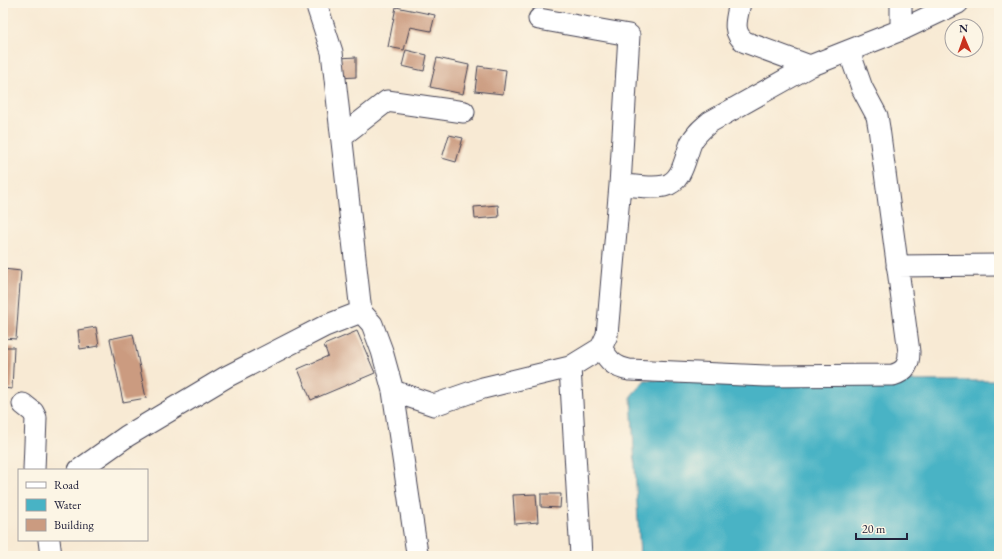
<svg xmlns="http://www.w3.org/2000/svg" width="1002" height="559" font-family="'EB Garamond',serif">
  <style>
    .water { fill: #48b3c5; stroke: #356a80 }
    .building { fill: #cb9b80 }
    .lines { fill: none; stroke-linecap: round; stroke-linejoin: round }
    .minor-casing { stroke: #424052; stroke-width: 23 }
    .minor { stroke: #fff; stroke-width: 21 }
  </style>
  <rect width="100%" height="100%" fill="#fcf5e5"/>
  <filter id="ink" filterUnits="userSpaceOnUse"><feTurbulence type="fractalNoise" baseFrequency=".025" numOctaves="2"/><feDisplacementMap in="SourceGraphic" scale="8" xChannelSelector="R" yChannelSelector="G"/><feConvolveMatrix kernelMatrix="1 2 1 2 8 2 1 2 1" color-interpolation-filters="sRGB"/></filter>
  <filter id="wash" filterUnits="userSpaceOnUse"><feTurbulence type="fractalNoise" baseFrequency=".012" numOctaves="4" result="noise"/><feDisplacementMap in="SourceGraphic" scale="16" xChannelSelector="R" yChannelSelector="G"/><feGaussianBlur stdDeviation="0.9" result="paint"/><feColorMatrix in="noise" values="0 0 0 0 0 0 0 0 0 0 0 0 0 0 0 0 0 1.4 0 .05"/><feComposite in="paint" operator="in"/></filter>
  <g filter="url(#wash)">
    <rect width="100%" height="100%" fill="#f8ead4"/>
    <path class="water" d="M645 380 999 381V556H640L631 396Z"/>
    <g id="blocks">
      <path class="building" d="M396 7 435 15 431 31 410 27 404 50 388 47Z
        M406 50 427 55 424 71 402 66Z
        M356 57V77L339 78V58Z
        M437 58 469 65 463 94 430 87Z
        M478 66 506 70 503 94 475 91Z
        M449 135 463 138 456 162 442 158Z
        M498 205 499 217 475 219 474 207Z
        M3 269 21 271 16 339 3 338Z
        M96 327 99 346 80 349 78 330Z
        M357 331 375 373 311 400 298 369 328 356 324 345Z
        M133 334 146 398 123 402 110 339Z
        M3 347H14L12 389 3 388Z
        M536 494 538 522 515 524 513 495Z
        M541 494H561L560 508 541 507Z"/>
    </g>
  </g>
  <g filter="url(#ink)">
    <use href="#blocks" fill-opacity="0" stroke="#424052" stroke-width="1"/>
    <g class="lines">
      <defs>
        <path id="minor" d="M316 3 332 52 361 312
          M740 3C737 18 731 32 745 42L810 66
          M539 19 629 35 620 185
          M901 30V3
          M342 136 387 101 464 112
          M897 266 999 265
          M601 348C609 361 614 367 629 370L766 376 893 375C906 371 909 364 909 352L879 128 877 116 862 88 849 51
          M570 367 581 556
          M393 391 417 553
          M23 404 33 412 36 418 34 470
          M79 470 127 436 226 377 325 326 361 312 372 324 382 351 393 391 434 405 483 388 570 367 601 348 607 335 620 185C633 185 651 189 664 186 683 182 685 157 691 143 696 133 703 128 710 122L810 66 901 30 958 3
          M49 540 51 556"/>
      </defs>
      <use href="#minor" class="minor-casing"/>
      <use href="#minor" class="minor"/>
    </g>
  </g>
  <rect width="1002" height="559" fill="none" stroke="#fcf5e5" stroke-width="16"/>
  <rect x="18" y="469" width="130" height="72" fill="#fcf5e5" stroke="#a5a1a1"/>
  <rect x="26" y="482" width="20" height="6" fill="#ffffff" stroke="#a5a1a1"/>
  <text x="54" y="489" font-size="12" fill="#22223b">Road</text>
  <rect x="26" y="499" width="20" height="12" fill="#48b3c5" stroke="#a5a1a1"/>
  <text x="54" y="509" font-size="12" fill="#22223b">Water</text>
  <rect x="26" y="519" width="20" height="12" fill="#cb9b80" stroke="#a5a1a1"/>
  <text x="54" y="529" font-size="12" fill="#22223b">Building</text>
  <g transform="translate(964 38) rotate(358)"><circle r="19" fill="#fcf5e5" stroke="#a5a1a1"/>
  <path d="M0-3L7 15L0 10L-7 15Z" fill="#c8321e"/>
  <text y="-6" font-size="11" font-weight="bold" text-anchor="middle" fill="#22223b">N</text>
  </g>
  <path d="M856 533v6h51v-6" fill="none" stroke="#22223b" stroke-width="2"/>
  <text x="862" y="533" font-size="12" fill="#22223b" stroke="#fcf5e5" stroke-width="3" paint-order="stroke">20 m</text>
</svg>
